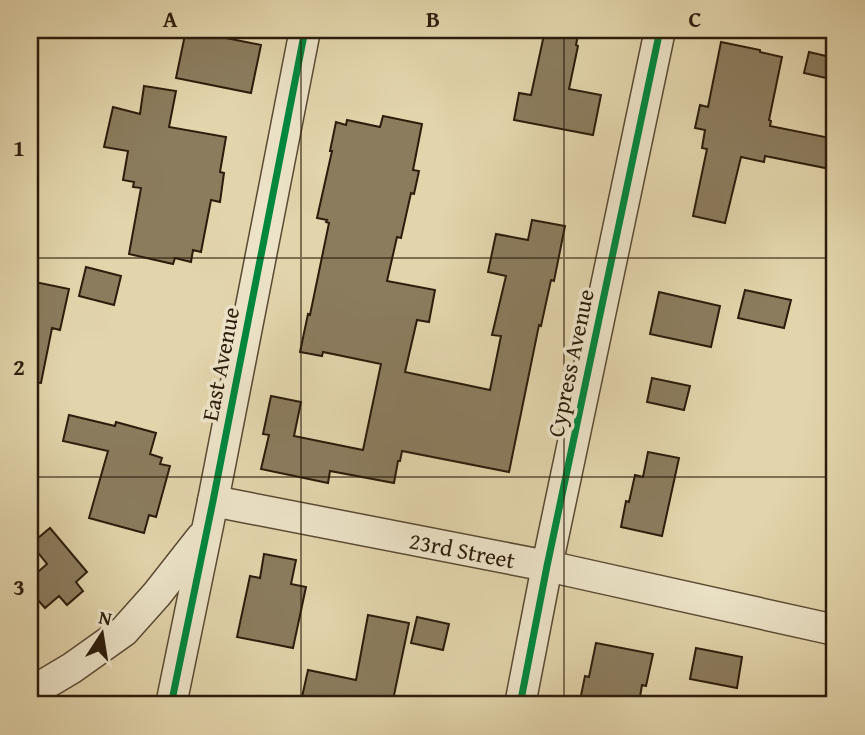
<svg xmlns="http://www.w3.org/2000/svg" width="865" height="735" font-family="'Gentium Book Plus',serif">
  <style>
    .building { fill: #8b7c5e; stroke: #2c1c0b; stroke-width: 2 }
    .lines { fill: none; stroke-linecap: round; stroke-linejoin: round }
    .minor-casing { stroke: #5a4a33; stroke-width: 33 }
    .minor { stroke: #ece3c8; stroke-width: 30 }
    .cycleway-casing { stroke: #ece3c8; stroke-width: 11 }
    .cycleway { stroke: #00873e; stroke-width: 7 }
    .grid { fill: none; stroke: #2c1c0b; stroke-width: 2; stroke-opacity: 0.55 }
    .labels { text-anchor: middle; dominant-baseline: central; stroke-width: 7; stroke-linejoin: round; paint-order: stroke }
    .street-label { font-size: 23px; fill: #2c1c0b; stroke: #ece3c8 }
    .neatline { fill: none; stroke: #2c1c0b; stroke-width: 2.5 }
    .grid-label { font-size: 23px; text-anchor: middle; font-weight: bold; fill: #2c1c0b }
  </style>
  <rect width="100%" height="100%" fill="#e2d4ab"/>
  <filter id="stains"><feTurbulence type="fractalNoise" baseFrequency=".00286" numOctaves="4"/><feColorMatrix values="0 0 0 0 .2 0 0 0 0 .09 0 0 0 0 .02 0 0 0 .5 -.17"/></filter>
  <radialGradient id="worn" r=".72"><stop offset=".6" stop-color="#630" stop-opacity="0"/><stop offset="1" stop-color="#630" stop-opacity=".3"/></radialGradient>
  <path class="building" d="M186 30 261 45 251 93 176 78Z
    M545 30H579L576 45 578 46 569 89 601 95 593 135 514 120 519 93 531 95Z
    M721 42 760 50V52L782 57 769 120 771 121 770 126 835 139V170L765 156 764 162 741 157 725 223 693 216 707 149 702 148 705 130 695 128 700 105 708 107Z
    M809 52 835 58V80L804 73Z
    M144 86 176 91 169 127 226 137 220 172 224 173 220 202 211 200 201 252 193 250 191 262 175 258 173 264 129 254 141 188 133 187 134 182 123 180 128 151 104 147 113 107 140 114Z
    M383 116 422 124 413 170 419 171 414 194 411 193 401 238 397 237 387 281 435 290 429 322 417 320 405 372 490 390 501 336 492 335 506 276 488 272 496 234 528 240 532 220 565 226 554 281 551 280 541 326 539 325 509 472 402 451 400 461H398L394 483 330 471 328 483 261 469 269 435 263 434 271 396 301 402 294 436 363 450 381 364 323 352 322 356 300 352 308 314 310 315 329 223 326 222 327 220 317 218 332 151H330L336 122 346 125 347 120 380 127Z
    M86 267 121 276 114 305 79 296Z
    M30 281 69 289 60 330 52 328 41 383 30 382Z
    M745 290 791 300 784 328 738 318Z
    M659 292 720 306 711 347 650 334Z
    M652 378 690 386 684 410 647 402Z
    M69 415 115 426 116 422 156 433 150 454 162 458 160 464 170 466 156 517 149 515 144 533 89 518 108 451 63 441Z
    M648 452 679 458 662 536 621 527 626 501 629 502 635 475 643 477Z
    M50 528 87 572 76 582 83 591 67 605 59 596 45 608 30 591V579L47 564 31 544Z
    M264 554 296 560 291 584 306 587 293 648 237 637 250 576 260 578Z
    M368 615 409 623 392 705H339L302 697 308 670 356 680Z
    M417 617 449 624 443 650 411 643Z
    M596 643 653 654 646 686 642 685 640 697H634L632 705H579L585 676 589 677Z
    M696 648 742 657 737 688 690 679Z"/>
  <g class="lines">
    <defs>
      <g id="minor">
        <path id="s1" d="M213 501 547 566 835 630"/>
        <path d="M30 693 72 668 124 631 157 594 201 538"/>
        <path d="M171 705 213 501 305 30"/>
        <path d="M520 705 547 566 660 30"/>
      </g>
    </defs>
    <use href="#minor" class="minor-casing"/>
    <use href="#minor" class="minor"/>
    <defs>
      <path id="cycleway" d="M171 705 213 501 305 30
        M520 705 547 566 660 30"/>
    </defs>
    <use href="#cycleway" class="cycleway-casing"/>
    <use href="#cycleway" class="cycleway"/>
  </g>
  <path class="grid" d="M301 30V705M564 30V705M30 258H835M30 477H835"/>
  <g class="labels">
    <g class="street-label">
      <text transform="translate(570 363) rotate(-78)">Cypress Avenue</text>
      <text transform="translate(220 364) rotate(-79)">East Avenue</text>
      <text stroke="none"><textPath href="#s1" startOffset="254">23rd Street</textPath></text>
    </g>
  </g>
  <rect width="865" height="735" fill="none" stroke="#e2d4ab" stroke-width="77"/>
  <g transform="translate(102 634) rotate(12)" stroke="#ece3c8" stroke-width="5" paint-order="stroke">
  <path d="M0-5L12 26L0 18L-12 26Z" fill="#2c1c0b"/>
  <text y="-10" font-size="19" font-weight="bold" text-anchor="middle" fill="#2c1c0b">N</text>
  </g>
  <rect x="38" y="38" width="788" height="658" class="neatline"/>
  <g class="grid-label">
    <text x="170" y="27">A</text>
    <text x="433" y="27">B</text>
    <text x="695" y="27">C</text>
    <text x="19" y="156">1</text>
    <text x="19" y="375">2</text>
    <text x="19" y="595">3</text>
  </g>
  <rect width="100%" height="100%" filter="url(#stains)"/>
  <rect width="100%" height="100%" fill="url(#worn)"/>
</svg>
